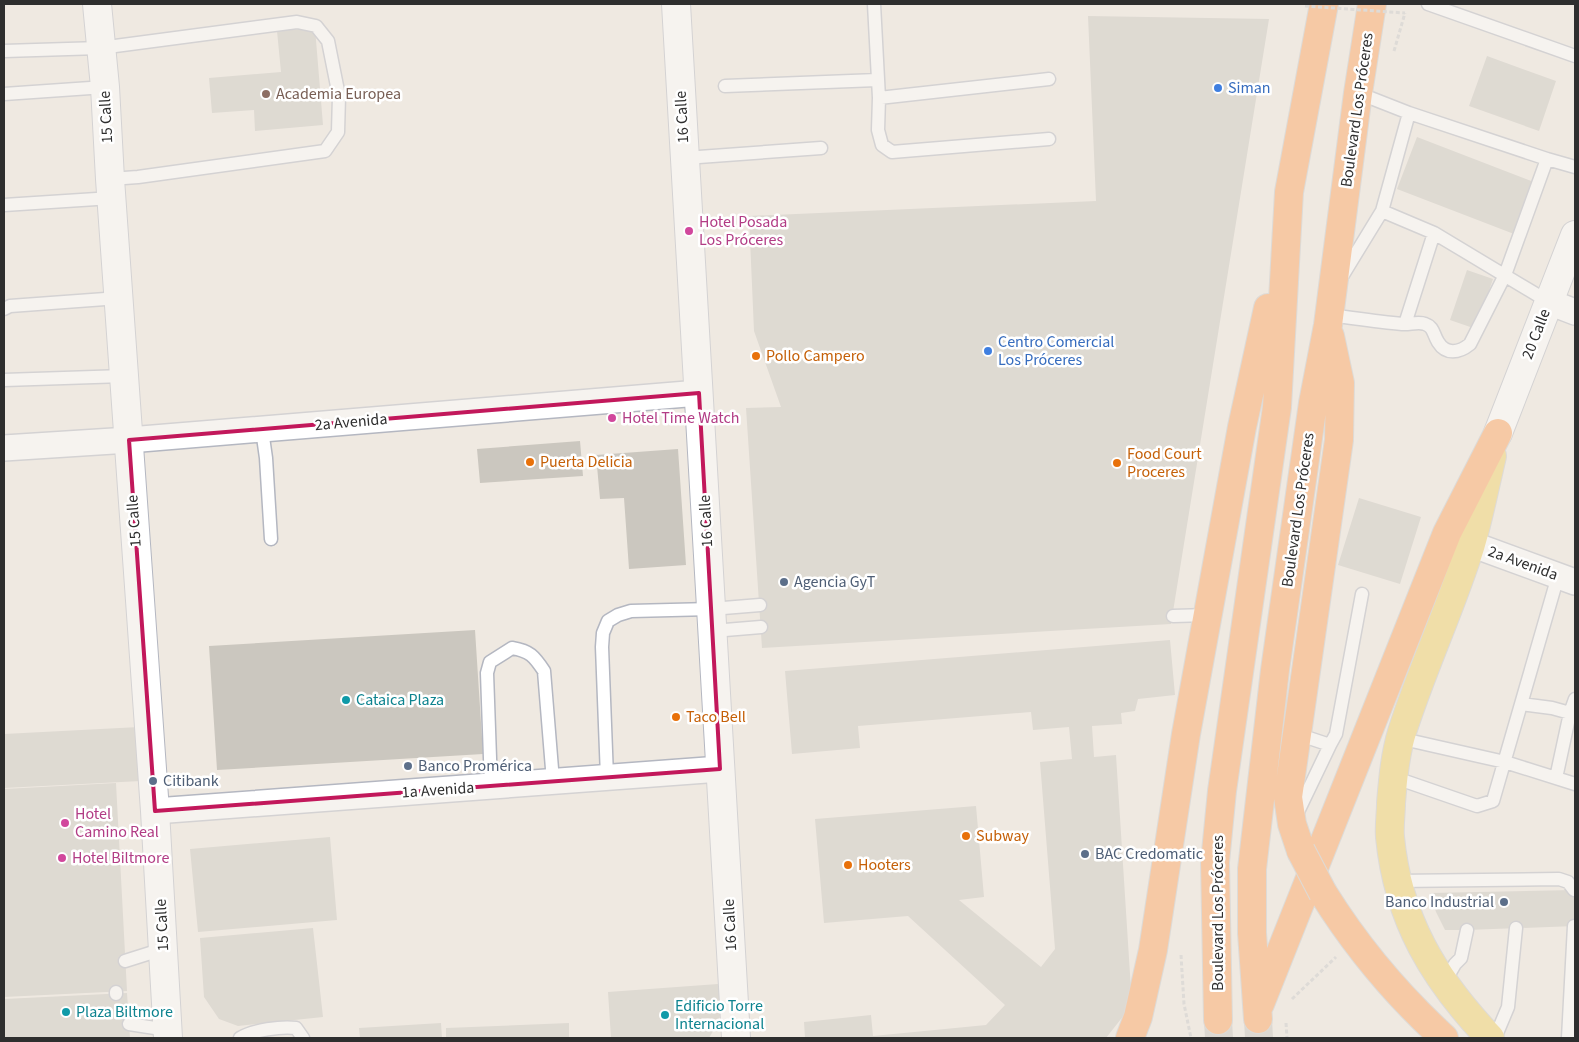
<svg xmlns="http://www.w3.org/2000/svg" width="1579" height="1042" font-family="'Source Sans 3',sans-serif">
  <style>
    .building { fill: #cbc7bf }
    .lines { fill: none; stroke-linecap: round; stroke-linejoin: round }
    .highway-tunnel { stroke: #c8c4bd; stroke-width: 28; stroke-dasharray: 28 14; stroke-linecap: butt }
    .lane-casing { stroke: #b4b7c1; stroke-width: 15 }
    .street-casing { stroke: #b4b7c1; stroke-width: 28 }
    .secondary-casing { stroke: #b4b7c1; stroke-width: 30 }
    .primary-casing { stroke: #c9c9c9; stroke-width: 30 }
    .highway-casing { stroke: #c9c9c9; stroke-width: 30 }
    .path { stroke: #c9c9c9; stroke-width: 3; stroke-dasharray: 4 2.5; stroke-linecap: butt }
    .lane { stroke: #fff; stroke-width: 12 }
    .street { stroke: #fff; stroke-width: 25 }
    .secondary { stroke: #fff; stroke-width: 28 }
    .primary { stroke: #f2d163; stroke-width: 28 }
    .highway { stroke: #ffa35c; stroke-width: 28 }
    .highway-bridge-casing { stroke: #c9c9c9; stroke-width: 30; stroke-linecap: butt }
    .path-bridge { stroke: #c9c9c9; stroke-width: 3; stroke-dasharray: 4 2.5; stroke-linecap: butt }
    .highway-bridge { stroke: #ffa35c; stroke-width: 28 }
    .marked { fill: none; stroke: #c2185b; stroke-width: 4; stroke-linejoin: round }
    .shop-dot { fill: #3f7fe0; stroke: #fff; stroke-width: 2 }
    .education-dot { fill: #8d6e63; stroke: #fff; stroke-width: 2 }
    .hotel-dot { fill: #d1479c; stroke: #fff; stroke-width: 2 }
    .food-dot { fill: #e8710a; stroke: #fff; stroke-width: 2 }
    .service-dot { fill: #5c6f8a; stroke: #fff; stroke-width: 2 }
    .culture-dot { fill: #0f9aa8; stroke: #fff; stroke-width: 2 }
    .labels { text-anchor: middle; dominant-baseline: central; stroke-width: 5; stroke-linejoin: round; paint-order: stroke }
    .shop-label { font-size: 16px; fill: #366cbe; stroke: #fff; text-anchor: start }
    .education-label { font-size: 16px; fill: #785e54; stroke: #fff; text-anchor: start }
    .street-label { font-size: 16px; fill: #2e2e2e; stroke: #fff }
    .hotel-label { font-size: 16px; fill: #b23c85; stroke: #fff; text-anchor: start }
    .food-label { font-size: 16px; fill: #c56008; stroke: #fff; text-anchor: start }
    .service-label { font-size: 16px; fill: #4e5e75; stroke: #fff; text-anchor: start }
    .culture-label { font-size: 16px; fill: #0d838f; stroke: #fff; text-anchor: start }
  </style>
  <rect width="100%" height="100%" fill="#efe9e1"/>
  <path class="building" d="M1088 16 1269 19 1171 624 762 648 746 408 781 407 754 331 749 216 1096 201Z
    M315 28 323 125 255 131 254 110 212 113 209 78 281 72 277 31Z
    M1487 56 1556 81 1539 131 1469 106Z
    M1417 137 1534 182 1514 234 1397 189Z
    M1467 270 1493 279 1476 329 1450 320Z
    M580 441 583 476 480 483 477 449Z
    M678 449 686 565 629 569 624 498 600 499 596 455Z
    M1359 498 1421 517 1400 584 1338 565Z
    M475 630 483 754 217 770 209 646Z
    M1170 640 1175 695 1138 699 1135 711 1121 713 1122 724 1092 726 1094 757 1116 755 1132 1005 1106 1038H805L804 1022 871 1015 873 1036 986 1025 1005 1005 908 916 824 923 815 819 976 806 984 897 959 900 1041 967 1055 949 1040 762 1072 759 1069 727 1033 730 1031 712 858 726 860 748 792 754 785 671Z
    M139 727 141 781 4 788V734Z
    M116 783 127 991 4 997V789Z
    M330 837 337 920 198 932 190 849Z
    M1575 890V926L1467 930H1445L1436 912 1430 893Z
    M313 928 323 1017 238 1026 219 1019 204 997 200 938Z
    M718 984 721 996V1009L719 1021 709 1038H611L608 992Z
    M127 993 130 1038H4V999Z
    M441 1023 442 1038H360L359 1028Z
    M569 1023V1038H446V1028Z"/>
  <g class="lines">
    <path class="highway-tunnel" d="M1258 1019 1259 1038
      M1218 1020 1219 1038"/>
    <defs>
      <path id="lane" d="M874 4 879 98 878 130 882 145 892 152 1049 139
        M1428 4 1575 56
        M4 51 100 48 297 22 316 26 328 41 339 96 338 132 325 151 138 177 110 179
        M725 86 877 80
        M1358 93 1409 113 1547 159
        M4 94 105 87
        M879 98 1049 79
        M685 158 821 148
        M4 205 112 198
        M1382 211 1434 233 1549 302
        M1341 278 1382 211 1409 113
        M4 309 10 306 119 298
        M1329 315C1353 318 1378 322 1402 324 1409 325 1418 321 1425 324 1434 327 1433 334 1438 342 1446 355 1459 353 1470 344L1505 275 1547 159 1575 167
        M1405 324 1434 233
        M4 380 124 376
        M262 430 266 458 271 539
        M1173 616 1208 615
        M713 631 761 627
        M1521 704 1552 708 1570 713 1575 699
        M1402 734 1412 741 1505 762 1575 784
        M1330 745 1336 734 1362 594
        M607 777 602 647 603 633 608 621 618 615 631 611 711 609 760 605
        M1393 777 1477 806 1493 801 1558 576
        M1556 778 1570 713
        M491 786 487 673 490 662 512 648C530 651 534 656 544 671L553 781
        M1295 818 1330 745 1297 734
        M1397 881 1559 879 1568 882 1574 890
        M125 961 163 949
        M1444 983 1455 964 1461 958 1467 930
        M116 992V994
        M129 1024 168 1030
        M240 1038C253 1030 282 1026 296 1028L303 1038
        M1495 1038 1508 1007 1516 928
        M1568 1038 1574 926"/>
      <path id="street" d="M1549 302 1575 312
        M4 448 129 440 699 393
        M1471 544 1575 582
        M155 811 720 769"/>
      <path id="secondary" d="M97 4 105 87 110 179 155 811 168 1038
        M676 4 736 1038
        M1498 433 1575 235"/>
      <path id="primary" d="M1490 1038C1434 979 1398 920 1390 837 1389 826 1391 814 1391 803 1393 779 1395 755 1402 732 1422 669 1451 608 1471 544 1479 516 1485 486 1492 456"/>
      <path id="highway" d="M1301 851 1292 824 1288 797 1339 440 1340 383 1330 336
        M1323 893C1356 946 1398 996 1444 1038
        M1260 1004 1447 533 1498 433
        M1258 1019 1252 933V869L1275 670 1313 403 1328 325 1358 93 1372 4
        M1218 1020 1215 862 1222 791 1277 407 1289 192 1324 4
        M1130 1038 1138 1017 1153 950 1186 734 1242 427 1268 308"/>
    </defs>
    <use href="#lane" class="lane-casing"/>
    <use href="#street" class="street-casing"/>
    <use href="#secondary" class="secondary-casing"/>
    <use href="#primary" class="primary-casing"/>
    <use href="#highway" class="highway-casing"/>
    <path class="path" d="M1394 51 1405 13
      M1181 955 1184 1004 1191 1038
      M1292 999 1336 957
      M1286 1023 1287 1038"/>
    <use href="#lane" class="lane"/>
    <use href="#street" class="street"/>
    <use href="#secondary" class="secondary"/>
    <use href="#primary" class="primary"/>
    <use href="#highway" class="highway"/>
    <defs>
      <path id="highway-bridge" d="M1301 851 1323 893"/>
    </defs>
    <use href="#highway-bridge" class="highway-bridge-casing"/>
    <path class="path-bridge" d="M1305 6 1405 13"/>
    <use href="#highway-bridge" class="highway-bridge"/>
  </g>
  <path d="M0 0H1579V1042H0ZM699 393 720 769 155 811 129 440Z" fill="#efe9e1" fill-opacity=".55" fill-rule="evenodd"/>
  <path class="marked" d="M699 393 720 769 155 811 129 440Z"/>
  <g class="shop-dot">
    <circle cx="1218" cy="88" r="5"/>
    <circle cx="988" cy="351" r="5"/>
  </g>
  <circle class="education-dot" cx="266" cy="94" r="5"/>
  <g class="hotel-dot">
    <circle cx="689" cy="231" r="5"/>
    <circle cx="612" cy="418" r="5"/>
    <circle cx="65" cy="823" r="5"/>
    <circle cx="62" cy="858" r="5"/>
  </g>
  <g class="food-dot">
    <circle cx="756" cy="356" r="5"/>
    <circle cx="530" cy="462" r="5"/>
    <circle cx="1117" cy="463" r="5"/>
    <circle cx="676" cy="717" r="5"/>
    <circle cx="966" cy="836" r="5"/>
    <circle cx="848" cy="865" r="5"/>
  </g>
  <g class="service-dot">
    <circle cx="784" cy="582" r="5"/>
    <circle cx="408" cy="766" r="5"/>
    <circle cx="153" cy="781" r="5"/>
    <circle cx="1085" cy="854" r="5"/>
    <circle cx="1504" cy="902" r="5"/>
  </g>
  <g class="culture-dot">
    <circle cx="346" cy="700" r="5"/>
    <circle cx="66" cy="1012" r="5"/>
    <circle cx="665" cy="1015" r="5"/>
  </g>
  <g class="labels">
    <g class="shop-label">
      <text x="1228" y="88">Siman</text>
      <text x="998" y="342">Centro Comercial<tspan x="998" dy="18">Los Próceres</tspan></text>
    </g>
    <g class="education-label">
      <text x="276" y="94">Academia Europea</text>
    </g>
    <g class="street-label">
      <text transform="translate(1357 110) rotate(-82)">Boulevard Los Próceres</text>
      <text transform="translate(106 117) rotate(-93)">15 Calle</text>
      <text transform="translate(682 117) rotate(-93)">16 Calle</text>
      <text transform="translate(1536 334) rotate(-69)">20 Calle</text>
      <text transform="translate(351 422) rotate(-5)">2a Avenida</text>
      <text transform="translate(1298 510) rotate(-82)">Boulevard Los Próceres</text>
      <text transform="translate(134 521) rotate(-94)">15 Calle</text>
      <text transform="translate(706 521) rotate(-93)">16 Calle</text>
      <text transform="translate(1523 563) rotate(20)">2a Avenida</text>
      <text transform="translate(438 790) rotate(-4)">1a Avenida</text>
      <text transform="translate(1218 913) rotate(-90)">Boulevard Los Próceres</text>
      <text transform="translate(162 925) rotate(-93)">15 Calle</text>
      <text transform="translate(730 925) rotate(-93)">16 Calle</text>
    </g>
    <g class="hotel-label">
      <text x="699" y="222">Hotel Posada<tspan x="699" dy="18">Los Próceres</tspan></text>
      <text x="622" y="418">Hotel Time Watch</text>
      <text x="75" y="814">Hotel<tspan x="75" dy="18">Camino Real</tspan></text>
      <text x="72" y="858">Hotel Biltmore</text>
    </g>
    <g class="food-label">
      <text x="766" y="356">Pollo Campero</text>
      <text x="1127" y="454">Food Court<tspan x="1127" dy="18">Proceres</tspan></text>
      <text x="540" y="462">Puerta Delicia</text>
      <text x="686" y="717">Taco Bell</text>
      <text x="976" y="836">Subway</text>
      <text x="858" y="865">Hooters</text>
    </g>
    <g class="service-label">
      <text x="794" y="582">Agencia GyT</text>
      <text x="418" y="766">Banco Promérica</text>
      <text x="163" y="781">Citibank</text>
      <text x="1095" y="854">BAC Credomatic</text>
      <text x="1494" y="902" text-anchor="end">Banco Industrial</text>
    </g>
    <g class="culture-label">
      <text x="356" y="700">Cataica Plaza</text>
      <text x="675" y="1006">Edificio Torre<tspan x="675" dy="18">Internacional</tspan></text>
      <text x="76" y="1012">Plaza Biltmore</text>
    </g>
  </g>
  <rect width="1579" height="1042" fill="none" stroke="#2e2e2e" stroke-width="10"/>
</svg>
